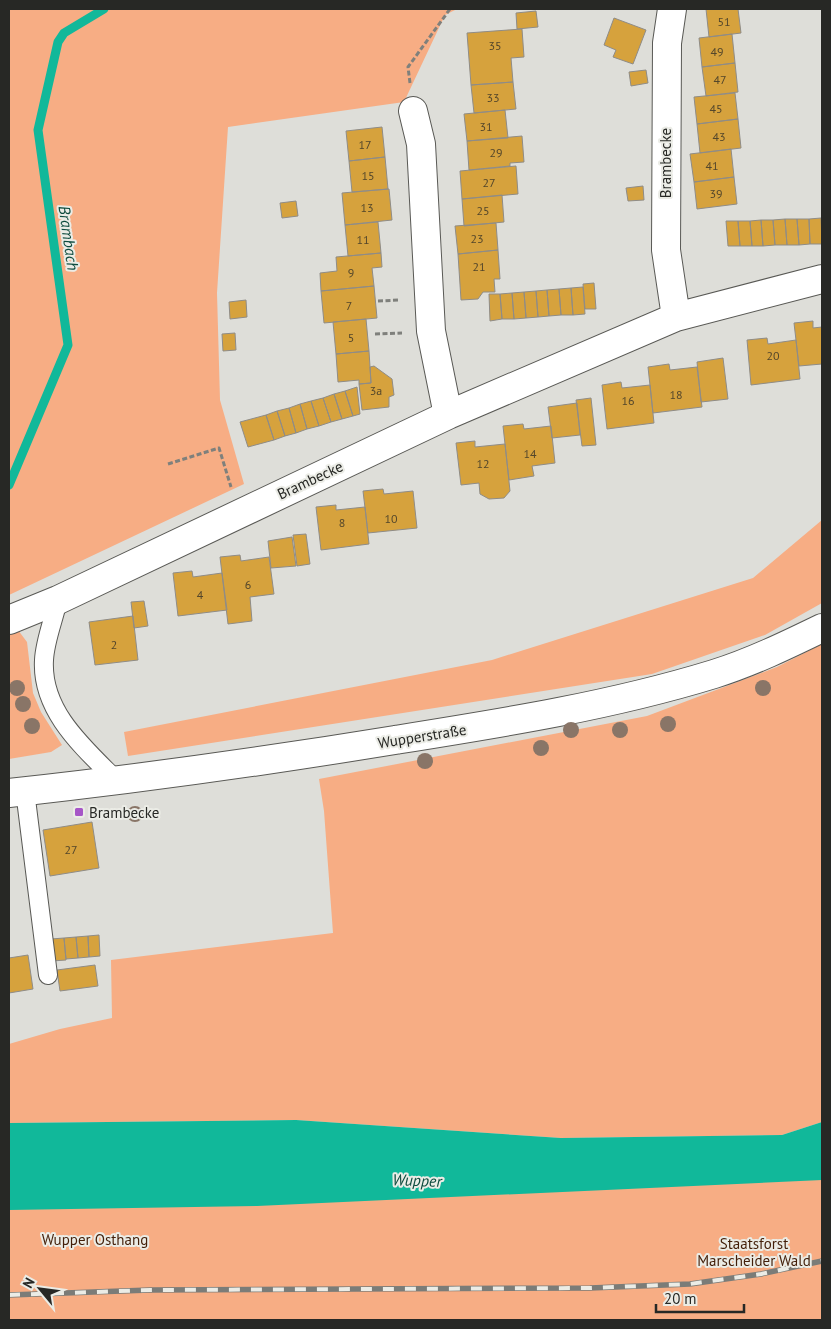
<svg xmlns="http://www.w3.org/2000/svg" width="831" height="1329" font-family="'PT Sans',sans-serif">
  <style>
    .green { fill: #f7ad84 }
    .water { fill: #11b89a }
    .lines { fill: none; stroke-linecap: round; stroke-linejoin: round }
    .stream { stroke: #11b89a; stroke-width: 9 }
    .building { fill: #d6a23d; stroke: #8f8c87 }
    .service-casing { stroke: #595955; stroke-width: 20 }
    .minor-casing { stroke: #595955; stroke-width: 30 }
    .secondary-casing { stroke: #595955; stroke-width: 30 }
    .path { stroke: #7f807c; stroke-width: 3; stroke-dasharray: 5 2.5; stroke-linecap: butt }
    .service { stroke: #fff; stroke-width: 18 }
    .minor { stroke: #fff; stroke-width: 28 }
    .secondary { stroke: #fff; stroke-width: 28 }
    .rail-casing { stroke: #7b7c78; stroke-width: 5.5 }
    .rail { stroke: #ebece6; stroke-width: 4; stroke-dasharray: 11; stroke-linecap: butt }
    .tree { fill: #897567 }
    .poi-dot { fill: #a656c7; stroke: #ebece6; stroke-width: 2 }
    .labels { text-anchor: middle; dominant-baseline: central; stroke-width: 4; stroke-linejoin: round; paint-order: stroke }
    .number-label { font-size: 12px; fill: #53462b }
    .street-label { font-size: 15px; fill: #272825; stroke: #ebece6 }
    .poi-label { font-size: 15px; fill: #272825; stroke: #ebece6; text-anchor: start }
    .park-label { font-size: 15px; fill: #431f09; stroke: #ebece6 }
    .water-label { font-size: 16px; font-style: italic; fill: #0e4b3e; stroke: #ebece6 }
  </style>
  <rect width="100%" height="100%" fill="#deded9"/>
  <path class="green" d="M9 9H457L445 15 404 102 228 127 217 293 220 400 244 484 9 595Z
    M822 520V603L765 635 652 674 128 756 124 732 492 660 753 578Z
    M18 630 27 642 33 693 41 712 62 745 51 752 9 759V631Z
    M822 644V1122L782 1135 561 1138 296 1120 9 1123V1044L60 1029 112 1018 111 960 333 933 324 811 319 779 647 716 777 667Z
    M822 1151V1320H9V1156Z"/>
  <path class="water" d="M296 1120 561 1138 782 1135 822 1122V1180L257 1206 9 1210V1123Z"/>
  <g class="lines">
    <path class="stream" d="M9 485 68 345 38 130 58 42 64 33 104 9"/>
  </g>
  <path class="building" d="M706 9H738L741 33 709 37Z
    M536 11 538 27 517 29 516 13Z
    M614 18 646 30 633 64 613 57 616 50 604 45Z
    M522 29 524 57 511 58 513 82 471 85 467 33Z
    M732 34 735 63 702 67 699 38Z
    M735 63 738 92 706 96 702 67Z
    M646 70 648 83 631 86 629 72Z
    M513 82 516 109 474 113 471 85Z
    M735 93 738 119 697 124 694 97Z
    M505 110 508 138 467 141 464 114Z
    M738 119 741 148 700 153 697 124Z
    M382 127 385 157 349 161 346 131Z
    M522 136 524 162 510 163V166L469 170 467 141Z
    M731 149 734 177 694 182 690 154Z
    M385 157 388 189 352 192 349 161Z
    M516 166 518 194 462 199 460 171Z
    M734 177 737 204 697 209 694 182Z
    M643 186 644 200 628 201 626 188Z
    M389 189 392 220 345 225 342 193Z
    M502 195 504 222 464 226 462 199Z
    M296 201 298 216 282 218 280 203Z
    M821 218 822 244H810L809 219Z
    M785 219 787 245H775L773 220Z
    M785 219H797L799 245H787Z
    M797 219H809L810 244 799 245Z
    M761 220 763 246H752L750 221Z
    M761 220H773L775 245 763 246Z
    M726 221H738L740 246H728Z
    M738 221H750L752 246H740Z
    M378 222 381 253 348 256 345 225Z
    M496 223 498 250 458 254 455 226Z
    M498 250 500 279H494L495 292H483L478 299 461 300 458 254Z
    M381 253 382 267 372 268 374 286 321 291 320 273 337 271 336 257Z
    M594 283 596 309H585L583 284Z
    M374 286 377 318 324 323 321 291Z
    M583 287 585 314 573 315 571 288Z
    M571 288 573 315H561L559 289Z
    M559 289 561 315 549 316 547 290Z
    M547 290 549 316 538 317 536 291Z
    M536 291 538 317 526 318 524 292Z
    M524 292 526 318 514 319 512 293Z
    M512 293 514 319H502L500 294Z
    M489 294H500L502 319 490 321Z
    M246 300 247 317 230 319 229 302Z
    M366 319 369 351 336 354 333 322Z
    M813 321V328L822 327V364L799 366 794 323Z
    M235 333 236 350 223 351 222 334Z
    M767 338 768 344 796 340 800 379 751 385 747 340Z
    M369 351 371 383 359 384V380L338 382 336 354Z
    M723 358 728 399 701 402 697 362Z
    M669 364 670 370 697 367 702 407 653 413 648 367Z
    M374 366 392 379 394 395 389 397V407L362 410 359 384 371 383 370 367Z
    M621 382 622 388 650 385 654 423 607 429 602 385Z
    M357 387 360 414 353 416 345 391Z
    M345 391 353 416 342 419 334 394Z
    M334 394 342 419 331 422 323 398Z
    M323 398 331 422 319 426 311 401Z
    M591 398 596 445 582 446 576 400Z
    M311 401 319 426 307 429 300 404Z
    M577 403 580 435 552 438 548 407Z
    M300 404 307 429 296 433 289 408Z
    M289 408 296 433 285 436 277 411Z
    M277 411 285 436 274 440 266 415Z
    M266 415 274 440 248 447 240 422Z
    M523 424 524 429 551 426 555 463 532 466 534 476 509 480 503 426Z
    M475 441V447L505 444 510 491 504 498 489 499 480 494 479 483 461 485 456 443Z
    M383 489 384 494 413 491 417 528 368 533 363 491Z
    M336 505V510L365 507 369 544 321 550 316 507Z
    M306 534 310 564 297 566 293 535Z
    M292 537 296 566 271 568 268 541Z
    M240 555 241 561 269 557 274 594 250 597 252 621 228 624 220 557Z
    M192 571 193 577 222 573 227 610 178 616 173 573Z
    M144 601 148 626 134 628 131 602Z
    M133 616 138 660 95 665 89 622Z
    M92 822 99 868 50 876 43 830Z
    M99 935 100 956 89 957 88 936Z
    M88 936 89 957 78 958 76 937Z
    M76 937 78 958 66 959 64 938Z
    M64 938 66 960 52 961 51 939Z
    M28 955 33 989 9 993V958Z
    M95 965 98 986 60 991 57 970Z"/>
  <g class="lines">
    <defs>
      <path id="service" d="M58 600C54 619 45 640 44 660 41 711 83 747 116 780
        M25 791 48 975"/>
      <path id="minor" d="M672 9 667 43 666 250 676 317
        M413 111 421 144 431 331 448 415
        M9 620 58 600 448 415 676 317 822 279"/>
      <path id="secondary" d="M9 793C138 779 266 761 395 740 502 723 610 706 714 674 752 662 787 645 822 628"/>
    </defs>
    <use href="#service" class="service-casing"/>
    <use href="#minor" class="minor-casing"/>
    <use href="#secondary" class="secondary-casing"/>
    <path class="path" d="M410 83 408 67 450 9
      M378 301 400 300
      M375 334 402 333
      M168 464 219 448 231 487"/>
    <use href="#service" class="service"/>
    <use href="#minor" class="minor"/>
    <use href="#secondary" class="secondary"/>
    <defs>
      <path id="rail" d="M9 1295 150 1290 590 1288 690 1284 761 1274 822 1261"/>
    </defs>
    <use href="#rail" class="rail-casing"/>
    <use href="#rail" class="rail"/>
  </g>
  <g class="tree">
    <circle cx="17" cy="688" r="8"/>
    <circle cx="763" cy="688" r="8"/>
    <circle cx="23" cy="704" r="8"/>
    <circle cx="668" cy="724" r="8"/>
    <circle cx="32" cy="726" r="8"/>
    <circle cx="571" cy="730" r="8"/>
    <circle cx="620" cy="730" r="8"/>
    <circle cx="541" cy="748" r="8"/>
    <circle cx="425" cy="761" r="8"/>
    <circle cx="135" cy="814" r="8"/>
  </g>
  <rect class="poi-dot" x="74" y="807" width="10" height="10" rx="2.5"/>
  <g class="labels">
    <g class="number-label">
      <text x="724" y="21">51</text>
      <text x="495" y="45">35</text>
      <text x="717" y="51">49</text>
      <text x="720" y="79">47</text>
      <text x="493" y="97">33</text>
      <text x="716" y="108">45</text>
      <text x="486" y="126">31</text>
      <text x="719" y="136">43</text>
      <text x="365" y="144">17</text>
      <text x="496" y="152">29</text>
      <text x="712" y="165">41</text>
      <text x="368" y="175">15</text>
      <text x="489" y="182">27</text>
      <text x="716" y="193">39</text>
      <text x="367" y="207">13</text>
      <text x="483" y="210">25</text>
      <text x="477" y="238">23</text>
      <text x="363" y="239">11</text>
      <text x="479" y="266">21</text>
      <text x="351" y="272">9</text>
      <text x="349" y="305">7</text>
      <text x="351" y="337">5</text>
      <text x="773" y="355">20</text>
      <text x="376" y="390">3a</text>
      <text x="676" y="394">18</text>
      <text x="628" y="400">16</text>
      <text x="530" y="453">14</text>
      <text x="483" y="463">12</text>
      <text x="391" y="518">10</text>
      <text x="342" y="522">8</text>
      <text x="248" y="584">6</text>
      <text x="200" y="594">4</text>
      <text x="114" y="644">2</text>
      <text x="71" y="849">27</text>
    </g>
    <g class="street-label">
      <text transform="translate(665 163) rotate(-90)">Brambecke</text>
      <text transform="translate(310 480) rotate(-25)">Brambecke</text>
      <text transform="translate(422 736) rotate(-9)">Wupperstraße</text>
    </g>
    <g class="poi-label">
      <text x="89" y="812">Brambecke</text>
    </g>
    <g class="park-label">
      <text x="95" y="1239">Wupper Osthang</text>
      <text x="754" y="1243">Staatsforst<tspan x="754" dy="17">Marscheider Wald</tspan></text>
    </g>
    <g class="water-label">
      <text transform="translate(69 238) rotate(82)">Brambach</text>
      <text transform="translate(417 1180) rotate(2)">Wupper</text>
    </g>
  </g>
  <rect width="831" height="1329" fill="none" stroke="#272825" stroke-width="20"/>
  <g transform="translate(40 1289) rotate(299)" stroke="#ebece6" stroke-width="4" paint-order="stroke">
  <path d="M0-4L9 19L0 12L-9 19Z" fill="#272825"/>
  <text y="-8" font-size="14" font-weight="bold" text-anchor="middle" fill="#272825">N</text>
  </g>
  <path d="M656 1304v8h88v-8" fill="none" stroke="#272825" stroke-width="2.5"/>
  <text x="664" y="1304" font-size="15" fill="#272825" stroke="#ebece6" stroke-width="4" paint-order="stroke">20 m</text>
</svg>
